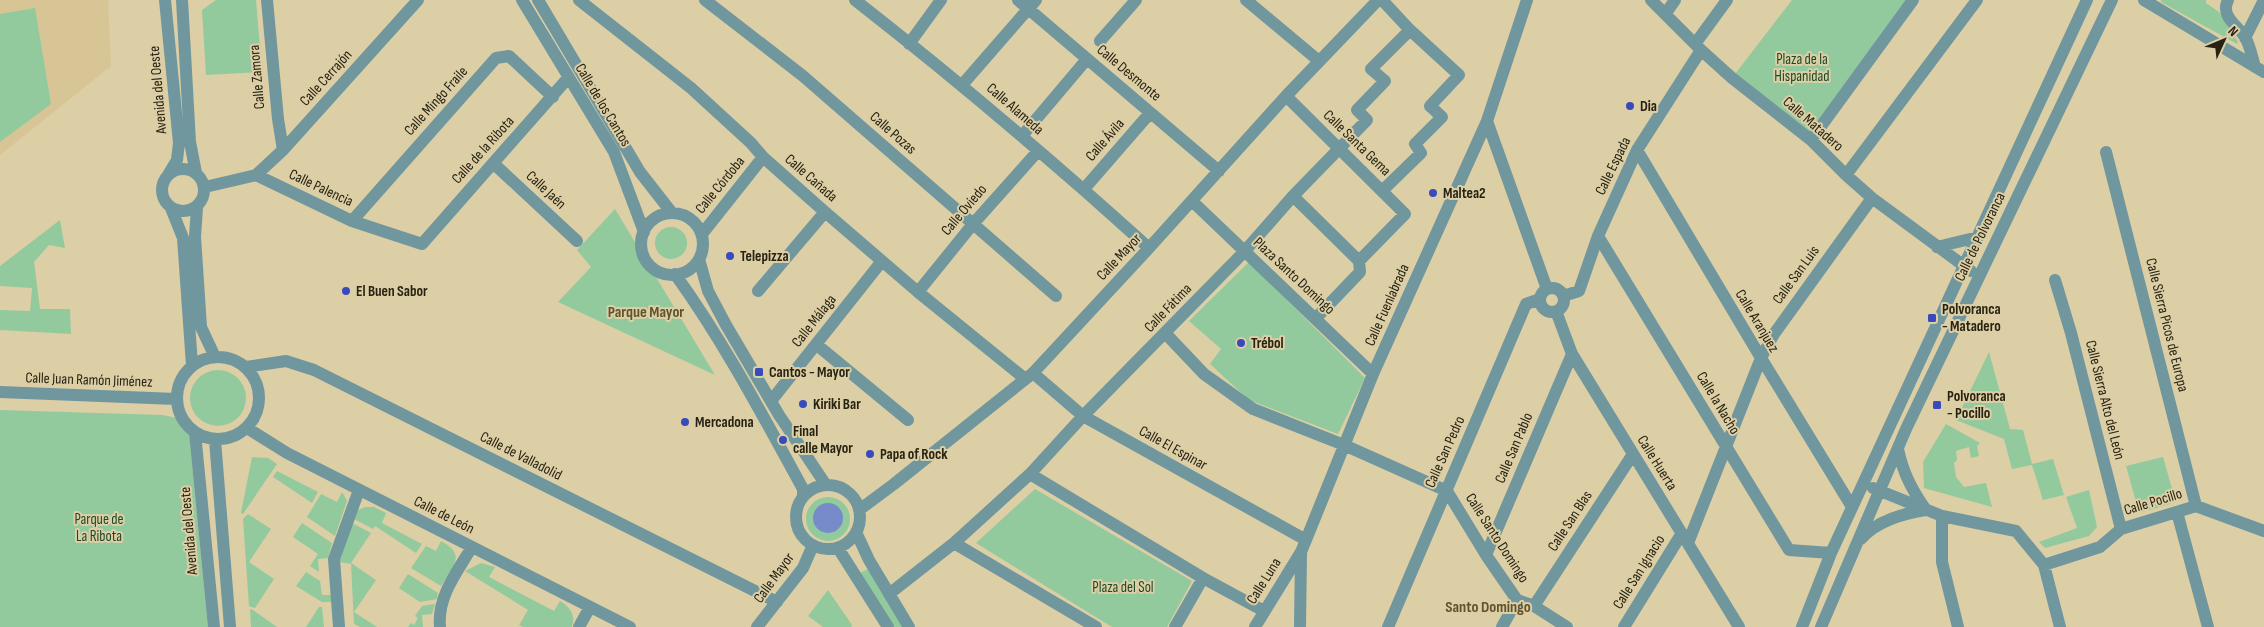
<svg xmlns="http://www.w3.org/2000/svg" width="2264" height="627" font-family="'Sofia Sans Condensed',sans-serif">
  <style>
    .built { fill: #d7c595 }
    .green { fill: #92ca9e }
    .water { fill: #778ac9 }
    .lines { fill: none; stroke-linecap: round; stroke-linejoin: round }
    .minor { stroke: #70969e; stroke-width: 12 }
    .poi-dot { fill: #384abc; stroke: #dccea5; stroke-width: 2 }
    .labels { text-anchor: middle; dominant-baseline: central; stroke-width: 4; stroke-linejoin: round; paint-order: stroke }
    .park-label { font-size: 15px; fill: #1a4928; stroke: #dccea5 }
    .street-label { font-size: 15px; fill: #272212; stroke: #dccea5 }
    .poi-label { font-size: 15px; font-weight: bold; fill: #272212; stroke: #dccea5; text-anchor: start }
    .neighbourhood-label { font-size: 16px; font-weight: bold; fill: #60532e; stroke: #dccea5 }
  </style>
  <rect width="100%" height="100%" fill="#dccea5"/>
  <path class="built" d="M0 0H108L111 66 0 155Z"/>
  <path class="green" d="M216 0H256L262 72 206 75 202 10Z
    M1792 0H1913L1811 140 1732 78Z
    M2161 0H2206V3L2219 12 2238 42 2237 44 2161 2Z
    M35 8 51 104 0 142V14Z
    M615 209 715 375 558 302 591 267 577 250Z
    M60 220 65 248 49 245 34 262 40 309H70L71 334 0 330V310L30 311 32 288 0 286V266Z
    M655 243a16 16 0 1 1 32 0a16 16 0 1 1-32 0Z
    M1249 262 1365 378 1338 434 1249 400 1210 364 1221 349 1189 321Z
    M1989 352 2010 429 2023 430 2032 464 2053 459 2064 495 2043 500 2032 465 2012 469 2004 439 1956 420Z
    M190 398a28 28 0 1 1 56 0a28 28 0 1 1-56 0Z
    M0 410 163 415 177 418 189 433 208 627H0Z
    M1946 424 1980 443 1977 446 1979 456 1971 458 1969 447 1956 451 1957 460 1954 463 1956 477 1964 487 1986 483 1992 507 1924 488 1923 462Z
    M252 457 268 458 277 464 243 514 241 513Z
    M2163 457 2175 499 2170 504 2139 513 2126 466Z
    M277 471 318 492 312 503 273 477Z
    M1035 489 1192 581 1167 627H1112L976 543Z
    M2089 490 2097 527 2089 536 2045 548 2039 542 2077 528 2066 497Z
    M342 492 347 501 335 536 307 517 321 494 337 502Z
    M806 519a22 22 0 1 1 44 0a22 22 0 1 1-44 0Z
    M365 507H374L386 513 382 523 422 544 416 553 375 526 373 529 354 519 358 510Z
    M248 514 271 529 249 562 274 579 255 608 249 606 243 519Z
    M302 523 332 543 328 558 318 559 319 572 310 566 318 554 293 537Z
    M352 523 371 533 351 563 376 580 354 612 377 627H360L354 624 351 564 339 562Z
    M441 541C467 555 453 566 441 586L411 568 426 546 436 551Z
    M481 563 495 567 489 577 554 611 560 601C570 607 576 615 572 627H523L519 625 528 610 465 571Z
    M870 568 906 627H893L860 573Z
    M306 572 320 581 322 595H331V602H322L296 586Z
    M408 574 438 593 437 599 420 602 399 588Z
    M828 590 852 625 851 627H823L808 616Z
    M435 604 432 614 422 615 423 627H408L411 623 414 625 418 618 415 616 422 606Z
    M319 607H322L324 627H306Z
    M250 609 253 610 277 627H251Z"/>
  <path class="water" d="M813 518a15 15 0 1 1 30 0a15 15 0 1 1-30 0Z"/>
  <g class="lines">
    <path class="minor" d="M165 0 179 143 177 160 168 175
      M182 0 190 142 196 173
      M267 0 278 119 283 150
      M522 0 614 152 644 232
      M538 0 640 172 672 213
      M579 0 691 88 751 143 763 157 825 212 918 292 1024 378
      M705 0 803 76 1056 296
      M855 0C956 79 1054 162 1149 248
      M1018 0 1219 171
      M1246 0 1319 61
      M1382 0 1410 30 1459 75 1430 106 1442 117 1415 144 1421 153 1383 190
      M1651 0 1701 50 1732 78 1811 140 1846 175 1872 198 1971 271
      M2144 0 2264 72
      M2228 0C2220 16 2237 25 2245 37 2250 45 2252 57 2255 67
      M1666 13 1675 0
      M2245 38 2264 0
      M1100 41 1136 0
      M909 44 941 0
      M1695 44 1727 0
      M962 85 1036 0
      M1286 96 1405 214 1359 261 1360 272 1316 318
      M1487 121 1547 289
      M1022 136 1087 59
      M1811 140 1913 0
      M1637 150 1761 358 1852 507
      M2106 152 2196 506
      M493 163 577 241
      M162 190a21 21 0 1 1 42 0a21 21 0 1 1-42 0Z
      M256 175 283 150 418 0
      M1846 175 1977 0
      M205 187 256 175 352 221 422 244 568 78
      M1084 189 1150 113
      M1293 196 1359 261
      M1192 201 1373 374
      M197 207 195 237 201 327 215 357
      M171 208 183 238 192 365
      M641 244a31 31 0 1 1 62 0a31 31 0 1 1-62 0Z
      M352 221 496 58 509 56 553 97
      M702 234 763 157
      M1598 236 1789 550 1831 553
      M1937 247 1978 237
      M699 259 708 291 726 325 779 415 826 485
      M675 274C724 342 763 416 803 489V497
      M2055 280 2071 333 2121 529
      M1540 300a12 12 0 1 1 24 0a12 12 0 1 1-24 0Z
      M758 291 825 212
      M918 292 973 224 1038 151
      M1563 296 1579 291 1598 236 1637 150 1701 50
      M1556 311 1572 354 1739 627
      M1166 334 1204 374 1253 409 1344 445 1447 491 1486 555 1517 600 1534 606 1567 627
      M817 345 908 420
      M177 398a41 41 0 1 1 82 0a41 41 0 1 1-82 0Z
      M246 367 286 361 314 370 777 602
      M1033 373 1083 416 1306 540
      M0 392 176 399
      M771 401 882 261
      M247 428 287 453 630 627
      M195 433 214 627
      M215 440 230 627
      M1898 449C1903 473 1912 490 1926 510
      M1030 474 1203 578
      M796 517a32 32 0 1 1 64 0a32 32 0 1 1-64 0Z
      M1873 488 1942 516 2016 531 2044 565 2100 547 2121 529 2196 506 2264 531
      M859 510 894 484 1033 373 1149 248 1286 96 1378 0
      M2177 512 2208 627
      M1942 516V562L1958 627
      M856 532 869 560 909 627
      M1861 539C1876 521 1905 513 1926 510
      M954 543 1096 627
      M1688 543 1761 358 1774 334 1872 198
      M838 548 888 627
      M1486 555 1572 354
      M2044 565 2060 627
      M889 594 954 543 1030 474 1083 416 1244 252 1293 196 1367 120 1357 110 1385 81 1371 69 1410 30
      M1534 606 1633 454
      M339 627 334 559 359 490
      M440 627C437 597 457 572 472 547
      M579 627 590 607
      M757 627 803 568 813 545
      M1175 627 1203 578 1264 611
      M1255 627 1301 552
      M1300 627 1301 552 1306 540 1373 374 1487 121 1527 0
      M1388 627 1526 304 1540 299
      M1502 627 1517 600
      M1624 627 1682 533
      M1802 627 1831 553 2087 0
      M1821 627 1906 429 2112 0"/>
  </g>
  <g class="poi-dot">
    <circle cx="1630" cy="106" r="5"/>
    <circle cx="1433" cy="193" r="5"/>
    <circle cx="730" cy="256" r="5"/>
    <circle cx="346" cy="291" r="5"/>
    <rect x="1927" y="313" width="10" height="10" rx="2.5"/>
    <circle cx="1241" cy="343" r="5"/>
    <rect x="754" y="367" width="10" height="10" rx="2.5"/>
    <circle cx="803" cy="404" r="5"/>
    <rect x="1932" y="400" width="10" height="10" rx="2.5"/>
    <circle cx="685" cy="422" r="5"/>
    <circle cx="783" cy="440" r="5"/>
    <circle cx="870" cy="454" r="5"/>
  </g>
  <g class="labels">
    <g class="park-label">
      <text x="1802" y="59">Plaza de la<tspan x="1802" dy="17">Hispanidad</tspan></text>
      <text x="99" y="519">Parque de<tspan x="99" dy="17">La Ribota</tspan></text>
      <text x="1123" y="587">Plaza del Sol</text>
    </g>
    <g class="street-label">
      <text transform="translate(1129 73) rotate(40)">Calle Desmonte</text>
      <text transform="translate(257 77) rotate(-95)">Calle Zamora</text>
      <text transform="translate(326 78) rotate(-48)">Calle Cerrajón</text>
      <text transform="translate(158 90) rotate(-95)">Avenida del Oeste</text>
      <text transform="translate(436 101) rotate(-48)">Calle Mingo Fraile</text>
      <text transform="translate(603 105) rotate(59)">Calle de los Cantos</text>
      <text transform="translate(1015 109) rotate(41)">Calle Alameda</text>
      <text transform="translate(1813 124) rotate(41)">Calle Matadero</text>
      <text transform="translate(893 133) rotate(41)">Calle Pozas</text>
      <text transform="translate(1105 140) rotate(-49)">Calle Ávila</text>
      <text transform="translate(1357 143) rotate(44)">Calle Santa Gema</text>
      <text transform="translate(483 150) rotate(-48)">Calle de la Ribota</text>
      <text transform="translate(1613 166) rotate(-64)">Calle Espada</text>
      <text transform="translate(811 178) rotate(41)">Calle Cañada</text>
      <text transform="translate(720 185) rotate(-51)">Calle Córdoba</text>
      <text transform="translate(321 188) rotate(25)">Calle Palencia</text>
      <text transform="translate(546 190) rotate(43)">Calle Jaén</text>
      <text transform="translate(964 210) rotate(-50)">Calle Oviedo</text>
      <text transform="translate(1980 237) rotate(-64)">Calle de Polvoranca</text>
      <text transform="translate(1119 257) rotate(-47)">Calle Mayor</text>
      <text transform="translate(1796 275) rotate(-54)">Calle San Luis</text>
      <text transform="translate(1294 276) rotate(43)">Plaza Santo Domingo</text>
      <text transform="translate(1387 305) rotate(-66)">Calle Fuenlabrada</text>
      <text transform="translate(1168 308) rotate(-46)">Calle Fátima</text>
      <text transform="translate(814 321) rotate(-52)">Calle Málaga</text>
      <text transform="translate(1757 321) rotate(59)">Calle Aranjuez</text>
      <text transform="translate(2167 325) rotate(76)">Calle Sierra Picos de Europa</text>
      <text transform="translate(89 380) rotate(2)">Calle Juan Ramón Jiménez</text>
      <text transform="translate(2105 400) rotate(76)">Calle Sierra Alto del León</text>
      <text transform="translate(1718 403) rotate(59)">Calle la Nacho</text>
      <text transform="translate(1173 448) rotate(29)">Calle El Espinar</text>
      <text transform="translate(1514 448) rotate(-67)">Calle San Pablo</text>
      <text transform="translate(1445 452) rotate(-66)">Calle San Pedro</text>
      <text transform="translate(521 456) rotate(27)">Calle de Valladolid</text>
      <text transform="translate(1657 463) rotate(58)">Calle Huerta</text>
      <text transform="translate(2153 502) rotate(-17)">Calle Pocillo</text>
      <text transform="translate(444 515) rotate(27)">Calle de León</text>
      <text transform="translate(1570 521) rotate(-57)">Calle San Blas</text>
      <text transform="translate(189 531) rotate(-95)">Avenida del Oeste</text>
      <text transform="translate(1497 538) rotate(57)">Calle Santo Domingo</text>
      <text transform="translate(1639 572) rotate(-58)">Calle San Ignacio</text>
      <text transform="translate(774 578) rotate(-54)">Calle Mayor</text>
      <text transform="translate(1264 581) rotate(-58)">Calle Luna</text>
    </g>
    <g class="poi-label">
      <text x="1640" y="106">Dia</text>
      <text x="1443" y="193">Maltea2</text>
      <text x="740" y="256">Telepizza</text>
      <text x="356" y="291">El Buen Sabor</text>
      <text x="1942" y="309">Polvoranca<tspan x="1942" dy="17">- Matadero</tspan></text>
      <text x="1251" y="343">Trébol</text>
      <text x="769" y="372">Cantos - Mayor</text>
      <text x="1947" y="396">Polvoranca<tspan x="1947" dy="17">- Pocillo</tspan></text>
      <text x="813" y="404">Kiriki Bar</text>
      <text x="695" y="422">Mercadona</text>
      <text x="793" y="431">Final<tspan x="793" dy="17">calle Mayor</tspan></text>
      <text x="880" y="454">Papa of Rock</text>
    </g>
    <g class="neighbourhood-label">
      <text x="646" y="312">Parque Mayor</text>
      <text x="1488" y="607">Santo Domingo</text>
    </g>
  </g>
  <g transform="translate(2224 40) rotate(46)" stroke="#dccea5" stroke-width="4" paint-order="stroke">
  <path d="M0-4L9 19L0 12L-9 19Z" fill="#272212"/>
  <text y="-8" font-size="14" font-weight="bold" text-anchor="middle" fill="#272212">N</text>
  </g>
</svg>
